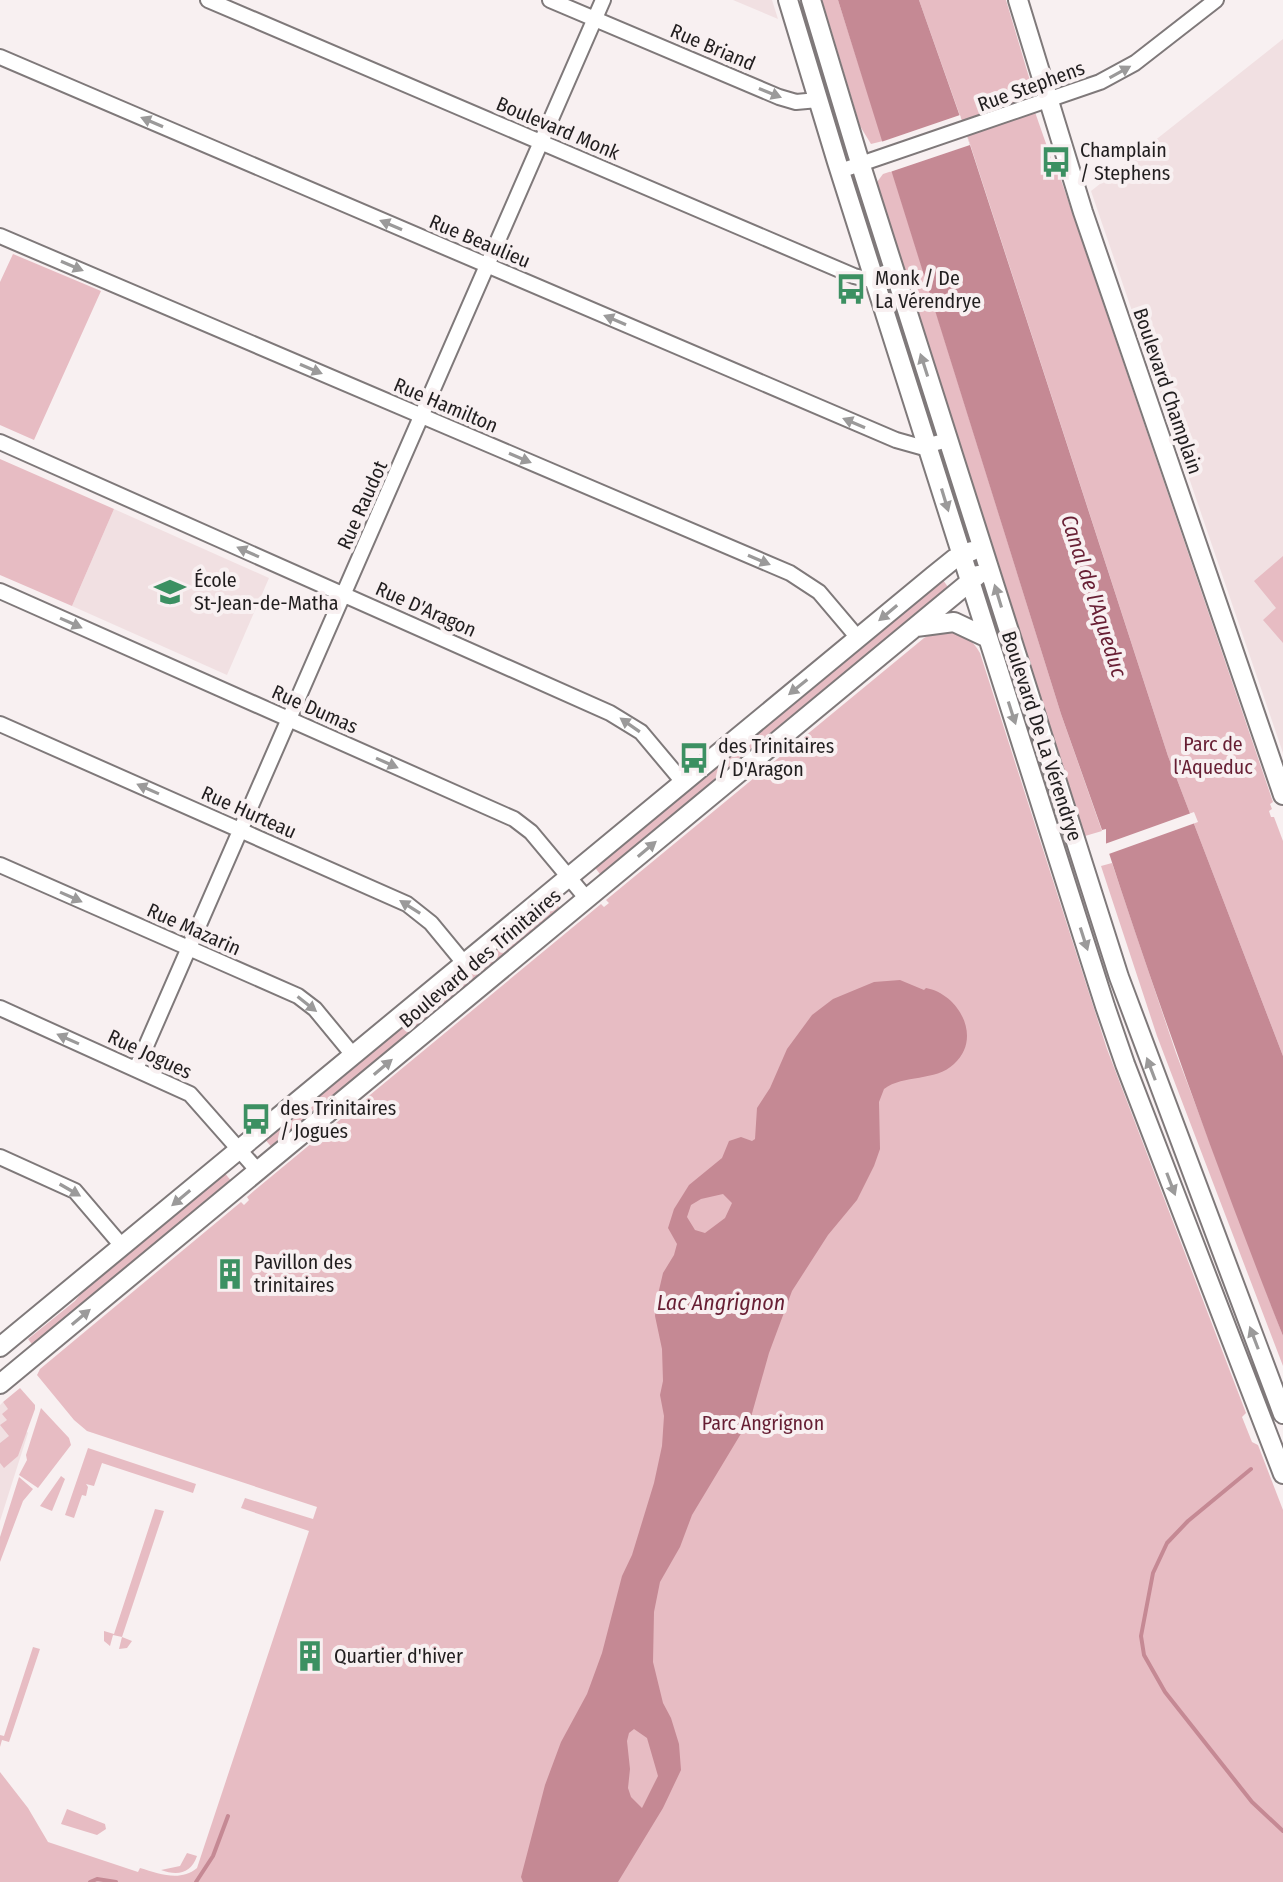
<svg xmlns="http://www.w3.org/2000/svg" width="1283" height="1882" font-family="'Fira Sans Condensed',sans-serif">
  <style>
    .built { fill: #f1e0e2 }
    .green { fill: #e7bcc3 }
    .water { fill: #c58994; fill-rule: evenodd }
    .pier { fill: #f8f0f1 }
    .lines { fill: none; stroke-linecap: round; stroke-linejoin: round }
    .stream { stroke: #c58994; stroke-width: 4 }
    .minor-casing { stroke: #7f797a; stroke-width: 18 }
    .major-casing { stroke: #7f797a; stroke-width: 22 }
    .minor { stroke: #fff; stroke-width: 14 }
    .major { stroke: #fff; stroke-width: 18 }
    .oneway { fill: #9b9a9a }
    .labels { text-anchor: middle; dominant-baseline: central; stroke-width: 8; stroke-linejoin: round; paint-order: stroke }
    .street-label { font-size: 20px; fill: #211e1f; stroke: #f8f0f1 }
    .poi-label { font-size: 20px; fill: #211e1f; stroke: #f8f0f1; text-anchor: start }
    .park-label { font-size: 20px; fill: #661e33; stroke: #f8f0f1 }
    .water-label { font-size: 22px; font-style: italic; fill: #681f34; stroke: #f8f0f1 }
  </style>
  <rect width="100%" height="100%" fill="#f8f0f1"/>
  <path class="built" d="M733 0H772L778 19Z
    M1283 39V753L1091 191Z
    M114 509 269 578 227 675 72 606Z
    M3 1402 28 1433 0 1521V1405Z"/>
  <path class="green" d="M822 0H838L883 141 871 144 860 126Z
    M919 0H1006L1031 84 1028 92 1051 158 1046 160 1048 166 1054 165 1056 172 1058 171 1273 802 1270 804 1272 809 1269 811 1271 817H1274L1283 841V1056L1168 756 970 144Z
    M892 171 1061 714 1102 831 1085 836 1058 751 877 182 883 174Z
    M13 254 101 291 34 440 0 425V282Z
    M0 459 114 509 72 606 0 575Z
    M1283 556V643L1263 620 1276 608 1254 581Z
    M941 577 950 590 603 878 593 865Z
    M947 631C962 633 973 640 980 653L1107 1049 1246 1413 1242 1417 1252 1442 1258 1445 1283 1510V1882H0V1772L28 1808 48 1842 138 1872 140 1868C160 1874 180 1882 197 1868L309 1531 241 1508 245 1498 313 1519 317 1507 87 1431 74 1420 37 1375 40 1369 241 1202 244 1205 249 1200 247 1197 255 1190 601 904 604 907 609 903 606 900 924 638 935 632Z
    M1112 863 1176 1053 1283 1336V1366L1157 1036 1101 866Z
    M552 898 562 911 274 1150 263 1137Z
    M223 1171 233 1183 34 1347 28 1339 75 1301 93 1279Z
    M20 1388 35 1405V1409L18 1456 4 1468 0 1463V1443L9 1436 0 1425 7 1420 2 1414 8 1409 3 1402Z
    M41 1408 69 1438 71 1445 38 1488 19 1475 27 1460 26 1455Z
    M88 1448 196 1484 193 1493 102 1463 94 1486 86 1484 88 1487 86 1496 82 1495 74 1518 65 1515Z
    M61 1476 65 1479 52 1511 40 1506Z
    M19 1477 33 1489 23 1501 0 1562V1537Z
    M155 1509 164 1511 122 1637 132 1641 127 1648 119 1649 122 1637 113 1635 110 1646 104 1641V1631L114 1634Z
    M33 1647 40 1649 9 1742 2 1740 0 1747V1735L4 1736Z
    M67 1809 105 1824 106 1829 97 1835 61 1824Z
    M187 1853 197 1856C191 1874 177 1876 161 1870L180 1866Z"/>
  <path class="water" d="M838 0H919L970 145 1168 756 1283 1056V1336C1219 1174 1160 1010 1106 844V829L1102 830 1061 714Z
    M900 980 924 990 926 988C959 994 983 1038 954 1064 935 1082 904 1074 884 1089L879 1102 880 1149 874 1166 857 1200 828 1235 792 1291 769 1353 751 1417 692 1515 680 1547 660 1582 654 1612 653 1662 663 1703 671 1718 679 1744 681 1770 663 1808 618 1882H523L521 1877 545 1785 561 1742 587 1694 602 1653 622 1576 632 1555 654 1483 662 1446 664 1416 660 1395 663 1381 662 1349 655 1316 656 1303 663 1273 674 1255 677 1244 668 1228 674 1209 689 1185 722 1158 729 1141 741 1137 752 1141 755 1139 757 1108 770 1088 787 1049 812 1015 833 999 874 982ZM723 1194 732 1203 725 1218 705 1233 695 1230 687 1217 691 1205 701 1199ZM634 1729 647 1738 658 1776 642 1808 631 1797 628 1788 630 1769 627 1741 629 1733Z"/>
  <path class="pier" d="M960 115 970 145 890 172 881 142Z
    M1194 812 1198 822 1106 855 1102 845Z"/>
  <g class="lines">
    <path class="stream" d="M1251 1469 1188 1521 1167 1543 1153 1573 1141 1636 1144 1655 1165 1692 1252 1802 1283 1831
      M90 1882 97 1879 116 1882
      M196 1882 213 1856 228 1816"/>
    <defs>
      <path id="minor" d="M208 0 854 276 866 279 894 270
        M550 0 779 97 796 102 818 100
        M0 57 896 440 921 447 948 440
        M840 171 1100 82 1135 63 1216 0
        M0 236 790 573 819 592 858 638
        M0 442 610 713 641 732 683 782
        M0 591 514 819 531 832 587 899
        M0 724 407 904 431 923 464 963
        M0 865 298 996 315 1009 353 1055
        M0 1008 190 1094 258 1171
        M136 1069 603 0
        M0 1157 75 1191 122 1246"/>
      <path id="major" d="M788 0 837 162 1105 1006 1125 1064 1283 1474
        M811 0 857 153 1119 977 1283 1414
        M1018 0 1083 212 1283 795
        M916 627 954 622 988 638
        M0 1347 933 576 954 559 972 551
        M0 1384 978 575"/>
    </defs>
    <use href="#minor" class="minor-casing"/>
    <use href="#major" class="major-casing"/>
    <use href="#minor" class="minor"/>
    <use href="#major" class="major"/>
  </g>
  <defs><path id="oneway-solid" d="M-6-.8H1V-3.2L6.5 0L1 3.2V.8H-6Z" transform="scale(2)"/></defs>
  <g class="oneway">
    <use href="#oneway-solid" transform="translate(1120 72) rotate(-29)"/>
    <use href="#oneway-solid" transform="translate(770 93) rotate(22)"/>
    <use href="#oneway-solid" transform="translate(152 122) rotate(-157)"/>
    <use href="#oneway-solid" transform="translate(391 225) rotate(-157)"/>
    <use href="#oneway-solid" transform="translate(72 266) rotate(23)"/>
    <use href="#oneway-solid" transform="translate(615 320) rotate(-157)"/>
    <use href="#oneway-solid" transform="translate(924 365) rotate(-108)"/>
    <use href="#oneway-solid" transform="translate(311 369) rotate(23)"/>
    <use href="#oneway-solid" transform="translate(854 423) rotate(-157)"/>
    <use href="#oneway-solid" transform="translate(520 458) rotate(23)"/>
    <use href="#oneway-solid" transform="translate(945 500) rotate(73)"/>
    <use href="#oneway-solid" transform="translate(248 552) rotate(-156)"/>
    <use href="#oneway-solid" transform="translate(759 560) rotate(23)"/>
    <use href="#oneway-solid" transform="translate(998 596) rotate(-107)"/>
    <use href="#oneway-solid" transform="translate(888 613) rotate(140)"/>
    <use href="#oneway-solid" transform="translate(71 623) rotate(24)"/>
    <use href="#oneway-solid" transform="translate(798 687) rotate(141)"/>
    <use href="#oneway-solid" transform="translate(1012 713) rotate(72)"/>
    <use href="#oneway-solid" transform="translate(630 725) rotate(-145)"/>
    <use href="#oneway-solid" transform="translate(387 763) rotate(24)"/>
    <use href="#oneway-solid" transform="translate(148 789) rotate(-156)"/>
    <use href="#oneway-solid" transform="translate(647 849) rotate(-40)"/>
    <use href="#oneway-solid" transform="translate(71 897) rotate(24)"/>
    <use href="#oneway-solid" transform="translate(410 907) rotate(-148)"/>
    <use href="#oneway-solid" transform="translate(1084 939) rotate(72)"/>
    <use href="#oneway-solid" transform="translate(307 1004) rotate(38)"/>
    <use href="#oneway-solid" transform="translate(68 1039) rotate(-156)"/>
    <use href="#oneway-solid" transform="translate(383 1067) rotate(-40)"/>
    <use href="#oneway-solid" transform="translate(1151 1069) rotate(-111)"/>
    <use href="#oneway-solid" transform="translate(1171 1184) rotate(69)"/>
    <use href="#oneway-solid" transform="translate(70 1190) rotate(30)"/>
    <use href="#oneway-solid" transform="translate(181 1198) rotate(140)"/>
    <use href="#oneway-solid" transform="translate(81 1317) rotate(-40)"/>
    <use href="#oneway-solid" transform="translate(1254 1338) rotate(-111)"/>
  </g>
  <defs>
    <symbol id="bus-bare" viewBox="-9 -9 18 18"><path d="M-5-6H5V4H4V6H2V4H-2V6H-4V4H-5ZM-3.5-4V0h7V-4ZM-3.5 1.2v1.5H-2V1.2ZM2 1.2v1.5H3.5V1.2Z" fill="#3c9062" stroke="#f8f0f1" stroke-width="2.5" paint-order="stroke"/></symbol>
    <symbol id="school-bare" viewBox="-9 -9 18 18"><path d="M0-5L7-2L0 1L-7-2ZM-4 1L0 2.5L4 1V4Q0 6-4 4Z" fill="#3c9062" stroke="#f8f0f1" stroke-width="2.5" paint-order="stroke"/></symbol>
    <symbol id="building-bare" viewBox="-9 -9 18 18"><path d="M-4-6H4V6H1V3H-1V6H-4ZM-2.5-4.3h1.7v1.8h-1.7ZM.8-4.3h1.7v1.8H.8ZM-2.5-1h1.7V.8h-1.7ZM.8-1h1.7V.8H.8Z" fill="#3c9062" stroke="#f8f0f1" stroke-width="2.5" paint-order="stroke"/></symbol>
  </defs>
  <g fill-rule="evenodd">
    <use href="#bus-bare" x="1034" y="140" width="44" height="44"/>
    <use href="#bus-bare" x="829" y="267" width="44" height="44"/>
    <use href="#school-bare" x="148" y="570" width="44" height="44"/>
    <use href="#bus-bare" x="672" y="736" width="44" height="44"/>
    <use href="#bus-bare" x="234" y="1097" width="44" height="44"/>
    <use href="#building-bare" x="208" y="1252" width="44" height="44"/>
    <use href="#building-bare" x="288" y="1634" width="44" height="44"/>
  </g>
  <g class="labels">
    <g class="street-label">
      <text transform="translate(713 47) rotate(23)">Rue Briand</text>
      <text transform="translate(1031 86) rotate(-20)">Rue Stephens</text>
      <text transform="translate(558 128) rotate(23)">Boulevard Monk</text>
      <text transform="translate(480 241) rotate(23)">Rue Beaulieu</text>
      <text transform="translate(1168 391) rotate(71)">Boulevard Champlain</text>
      <text transform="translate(446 405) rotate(23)">Rue Hamilton</text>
      <text transform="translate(362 505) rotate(-66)">Rue Raudot</text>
      <text transform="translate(426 609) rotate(24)">Rue D'Aragon</text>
      <text transform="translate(315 709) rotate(24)">Rue Dumas</text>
      <text transform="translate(1042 736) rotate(72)">Boulevard De La Vérendrye</text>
      <text transform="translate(249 812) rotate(24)">Rue Hurteau</text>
      <text transform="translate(194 929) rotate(24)">Rue Mazarin</text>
      <text transform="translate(480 958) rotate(-40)">Boulevard des Trinitaires</text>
      <text transform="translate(150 1054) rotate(25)">Rue Jogues</text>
    </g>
    <g class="poi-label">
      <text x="1080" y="150">Champlain<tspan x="1080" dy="23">/ Stephens</tspan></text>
      <text x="875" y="278">Monk / De<tspan x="875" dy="23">La Vérendrye</tspan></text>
      <text x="194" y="580">École<tspan x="194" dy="23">St-Jean-de-Matha</tspan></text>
      <text x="718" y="746">des Trinitaires<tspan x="718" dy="23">/ D'Aragon</tspan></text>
      <text x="280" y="1108">des Trinitaires<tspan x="280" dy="23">/ Jogues</tspan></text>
      <text x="254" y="1262">Pavillon des<tspan x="254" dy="23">trinitaires</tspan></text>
      <text x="334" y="1656">Quartier d'hiver</text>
    </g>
    <g class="park-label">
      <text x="1213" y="744">Parc de<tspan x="1213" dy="23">l'Aqueduc</tspan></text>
      <text x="763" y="1423">Parc Angrignon</text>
    </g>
    <g class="water-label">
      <text transform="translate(1094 596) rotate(72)">Canal de l'Aqueduc</text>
      <text x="721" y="1302">Lac Angrignon</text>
    </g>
  </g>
</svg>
